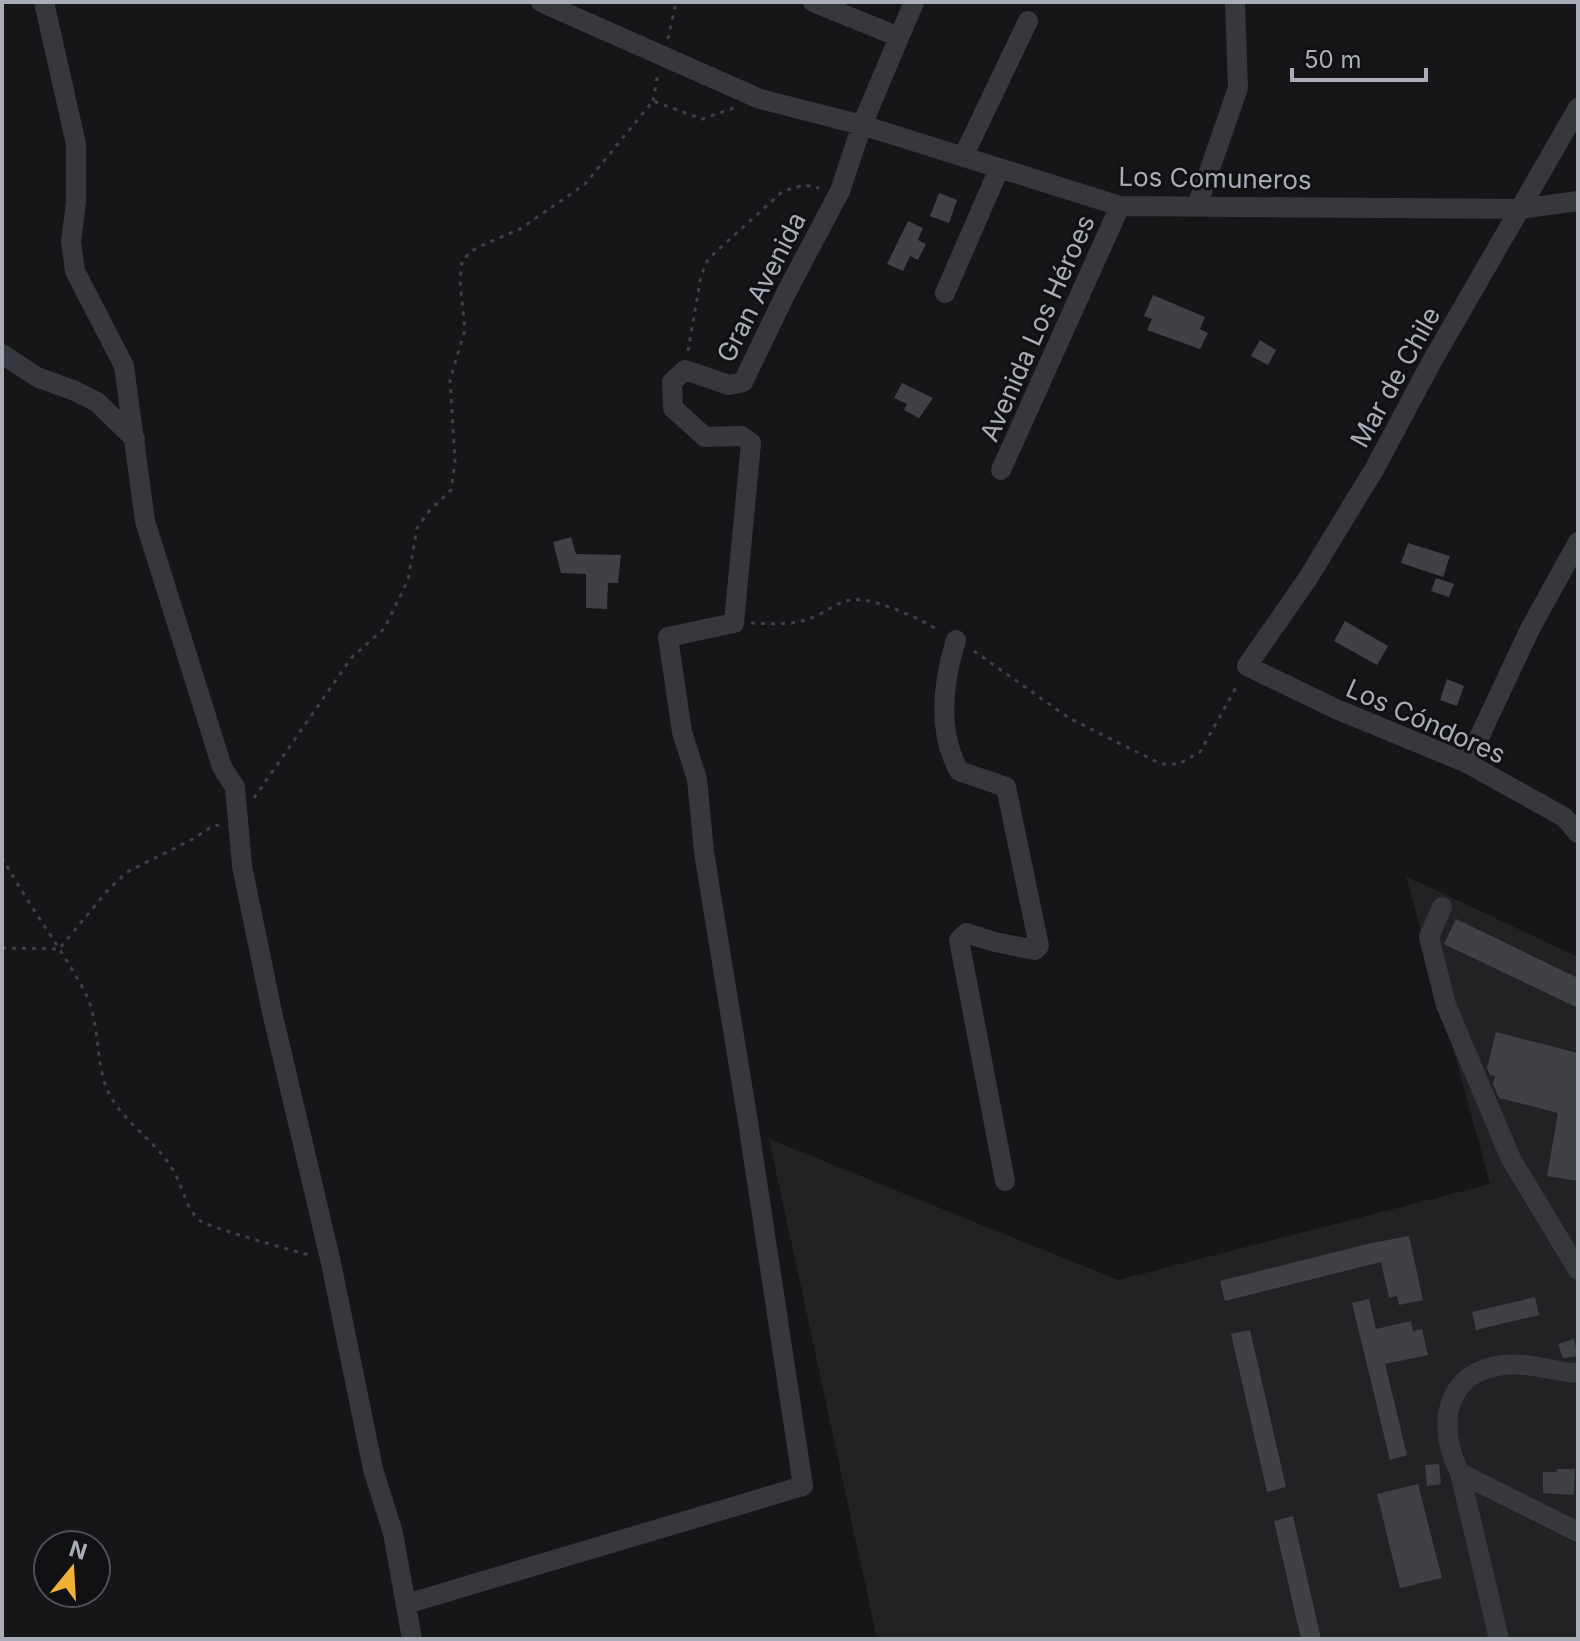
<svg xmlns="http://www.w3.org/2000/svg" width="1580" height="1641" font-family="Inter,sans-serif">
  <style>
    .built { fill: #222225 }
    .building { fill: #404145 }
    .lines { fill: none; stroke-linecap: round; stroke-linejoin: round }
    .path { stroke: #3d3f44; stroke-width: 3; stroke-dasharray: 4 6; stroke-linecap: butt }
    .minor { stroke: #37383d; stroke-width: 20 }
    .labels { text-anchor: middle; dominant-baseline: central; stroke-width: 6; stroke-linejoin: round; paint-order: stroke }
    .street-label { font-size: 26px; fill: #a8adb8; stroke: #111113 }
  </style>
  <rect width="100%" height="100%" fill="#161618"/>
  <path class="built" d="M1406 876 1578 957V1639H877L769 1139 1118 1280 1490 1184Z"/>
  <path class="building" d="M939 193 957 200 949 223 930 216Z
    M908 221 923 228 918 240 926 244 918 260 910 256 903 271 887 264Z
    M1153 295 1205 317 1200 329 1208 333 1200 349 1147 330 1152 319 1144 316Z
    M1260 340 1276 350 1268 365 1251 356Z
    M902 383 933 398 919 418 904 410 907 404 894 398Z
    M571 537 576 554 621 555 618 583H608L607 609 586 608V574L561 573 553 542Z
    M1408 543 1450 556 1443 577 1401 563Z
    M1436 578 1454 584 1449 597 1431 591Z
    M1345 621 1388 646 1377 665 1334 641Z
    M1447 679 1464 686 1457 706 1440 700Z
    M1456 919 1578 978V1008L1444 944Z
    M1496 1032 1578 1053V1181L1547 1176 1558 1113 1499 1098 1493 1084 1495 1076 1490 1075 1487 1068Z
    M1409 1236 1423 1300 1399 1305 1397 1296 1389 1298 1381 1262 1225 1301 1220 1281 1372 1243Z
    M1535 1297 1539 1315 1476 1330 1472 1312Z
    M1369 1299 1376 1329 1411 1321 1413 1331 1422 1329 1428 1355 1385 1364 1407 1455 1390 1460 1352 1303Z
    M1250 1330 1286 1487 1267 1492 1231 1334Z
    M1574 1339 1578 1356 1563 1358 1558 1344Z
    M1439 1464 1441 1484 1427 1486 1425 1465Z
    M1557 1469H1575L1574 1495 1543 1493V1472H1557Z
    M1418 1484 1442 1578 1400 1588 1377 1494Z
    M1293 1516 1321 1639H1301L1274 1521Z"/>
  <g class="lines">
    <path class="path" d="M668 39 676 2
      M653 101 658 73
      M688 351 701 276 708 259 783 191 804 185 819 188
      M751 623C774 624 797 626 818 615 830 609 839 601 852 600 875 597 920 619 940 631
      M974 651 1069 718 1161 764H1179L1200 752 1238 684
      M254 798 352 657 384 629 408 580 417 528 430 510 451 490 455 462 450 380 465 330 460 281 462 260 476 248 520 229 585 184 653 101 702 119 734 108
      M2 857C27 903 60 946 85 992 100 1022 95 1056 106 1087 120 1122 156 1139 174 1172 183 1187 185 1207 199 1220 206 1227 292 1250 309 1255
      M2 948 59 949 108 890 127 872 191 840 213 826 219 825"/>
    <path class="minor" d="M44 2 76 144V202L71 242 75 271 124 366 145 521 222 767 235 787 242 866 272 1012 331 1263 373 1469 393 1533 412 1639
      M541 2 760 99 862 125 1120 206 1520 209 1578 201
      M813 2 899 37
      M1578 108 1431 363 1375 468 1308 578 1247 666 1336 709 1467 763 1564 817 1578 833
      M963 157 1028 21
      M1197 206 1238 88 1235 2
      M945 293 999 169
      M2 354 37 377 75 391 97 402 135 439
      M1001 470 1120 206
      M956 640C943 682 937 731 959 771L1006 787 1039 946 1035 950 995 942 966 933 959 940 1005 1181
      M1467 763 1530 629 1578 542
      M1442 907 1429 937 1446 1005 1511 1159 1578 1270
      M1578 1373C1553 1372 1529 1362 1504 1365 1444 1371 1436 1427 1460 1473L1578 1532
      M1460 1473 1499 1639
      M406 1604 803 1486 748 1122 704 852 697 779 682 732 668 637 734 623 751 443 741 436 705 437 673 408 672 382 685 370 729 385 743 382 786 293 840 191 862 125 914 2"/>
  </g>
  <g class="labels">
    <g class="street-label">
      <text transform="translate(1215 178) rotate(1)">Los Comuneros</text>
      <text transform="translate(761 287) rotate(-63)">Gran Avenida</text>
      <text transform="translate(1037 328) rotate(-66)">Avenida Los Héroes</text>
      <text transform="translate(1395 377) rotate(-61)">Mar de Chile</text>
      <text transform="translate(1426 721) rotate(24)">Los Cóndores</text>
    </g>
  </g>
  <rect width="1580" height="1641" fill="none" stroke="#a8adb8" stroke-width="8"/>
  <g transform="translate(72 1569) rotate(18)"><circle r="38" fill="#111113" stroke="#4d4f55" stroke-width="2"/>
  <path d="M0-6L14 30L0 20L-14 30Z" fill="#f2b134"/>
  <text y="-12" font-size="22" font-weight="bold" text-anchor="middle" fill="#a8adb8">N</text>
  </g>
  <path d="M1292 68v12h134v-12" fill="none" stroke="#a8adb8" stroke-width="4"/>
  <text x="1304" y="68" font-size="24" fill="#a8adb8" stroke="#111113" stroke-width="6" paint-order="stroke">50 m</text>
</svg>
